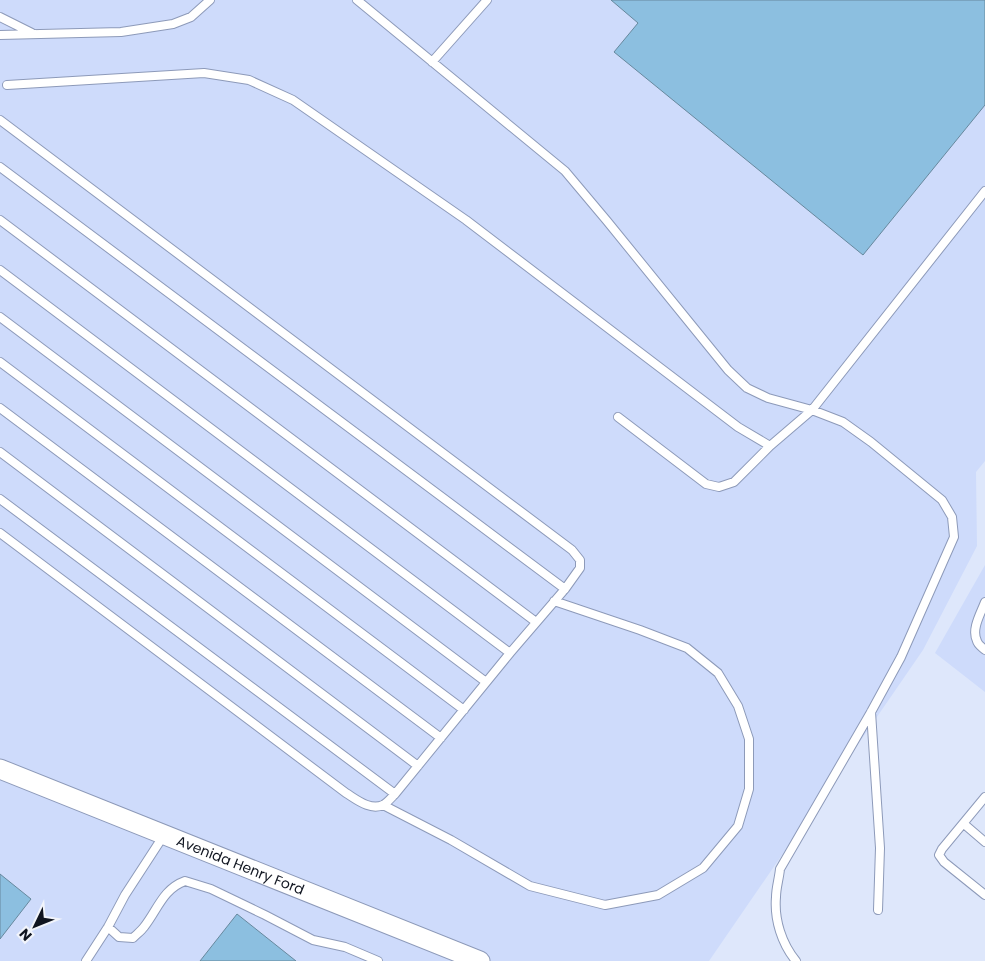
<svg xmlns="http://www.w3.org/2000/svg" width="985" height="961" font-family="Poppins,sans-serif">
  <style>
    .built { fill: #cedbfb }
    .building { fill: #8cbfe0; stroke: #67889d }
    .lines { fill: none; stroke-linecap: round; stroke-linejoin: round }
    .service-casing { stroke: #8d9ab9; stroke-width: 10 }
    .tertiary-casing { stroke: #8d9ab9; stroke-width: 21 }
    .service { stroke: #fff; stroke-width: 8 }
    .tertiary { stroke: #fff; stroke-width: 19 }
    .labels { text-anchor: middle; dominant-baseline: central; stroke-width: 5; stroke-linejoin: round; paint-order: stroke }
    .street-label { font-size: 14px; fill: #101520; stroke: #f1f4fb }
  </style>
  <rect width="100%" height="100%" fill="#dee7fb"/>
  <path class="built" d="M0 0H985V461L976 472 977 546 923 650 709 961H0Z
    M985 565V692L935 653Z"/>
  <path class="building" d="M611 0H985V105L863 255 614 52 638 23Z
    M0 874 31 899 0 939Z
    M237 914 296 961H200Z"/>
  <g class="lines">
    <defs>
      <path id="service" d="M357 0 565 171 607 221 728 370 747 388 768 398 812 410 843 422 871 442 942 500 952 517 954 537 901 657 871 712 780 869C779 879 776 888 776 897 774 920 782 944 796 961
        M0 17 32 33
        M0 35 121 32 173 24 191 17 210 0
        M432 62 487 0
        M7 85 204 73 249 80 293 100 466 220 738 427 770 446 812 410 985 191
        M0 120 572 550 580 560V568L565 589 510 653 395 794C392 797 387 803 383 805 370 811 356 799 346 793L0 533
        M0 167 565 589
        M0 220 536 622
        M0 270 510 653
        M0 317 486 682
        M0 362 464 710
        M0 408 441 738
        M618 417 706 484 719 487 734 482 770 446
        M0 452 418 766
        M0 499 395 794
        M985 602C981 613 971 629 977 641 978 645 982 647 985 650
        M871 712 880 848 878 910
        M985 797 942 849 939 855 944 862 985 895
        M383 805 451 840 530 886 605 905 658 895 703 868 738 826 749 789V739L738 706 718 673 687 648 640 630 554 601
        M964 824 985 842
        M108 927 119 937 133 938C137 934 141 931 144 927 158 909 163 889 185 881L211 889 265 915 313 940 345 947 378 961
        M86 961 108 927 125 895 164 835"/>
      <g id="tertiary">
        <path id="s1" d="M0 769 480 961"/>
      </g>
    </defs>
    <use href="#service" class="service-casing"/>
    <use href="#tertiary" class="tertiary-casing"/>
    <use href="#service" class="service"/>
    <use href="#tertiary" class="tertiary"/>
  </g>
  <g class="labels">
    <g class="street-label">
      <text stroke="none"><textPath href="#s1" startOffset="259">Avenida Henry Ford</textPath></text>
    </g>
  </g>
  <g transform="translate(35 926) rotate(227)" stroke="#f1f4fb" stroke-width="4" paint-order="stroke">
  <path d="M0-4L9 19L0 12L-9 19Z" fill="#101520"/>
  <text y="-8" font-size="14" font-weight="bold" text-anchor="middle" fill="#101520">N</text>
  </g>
</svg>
